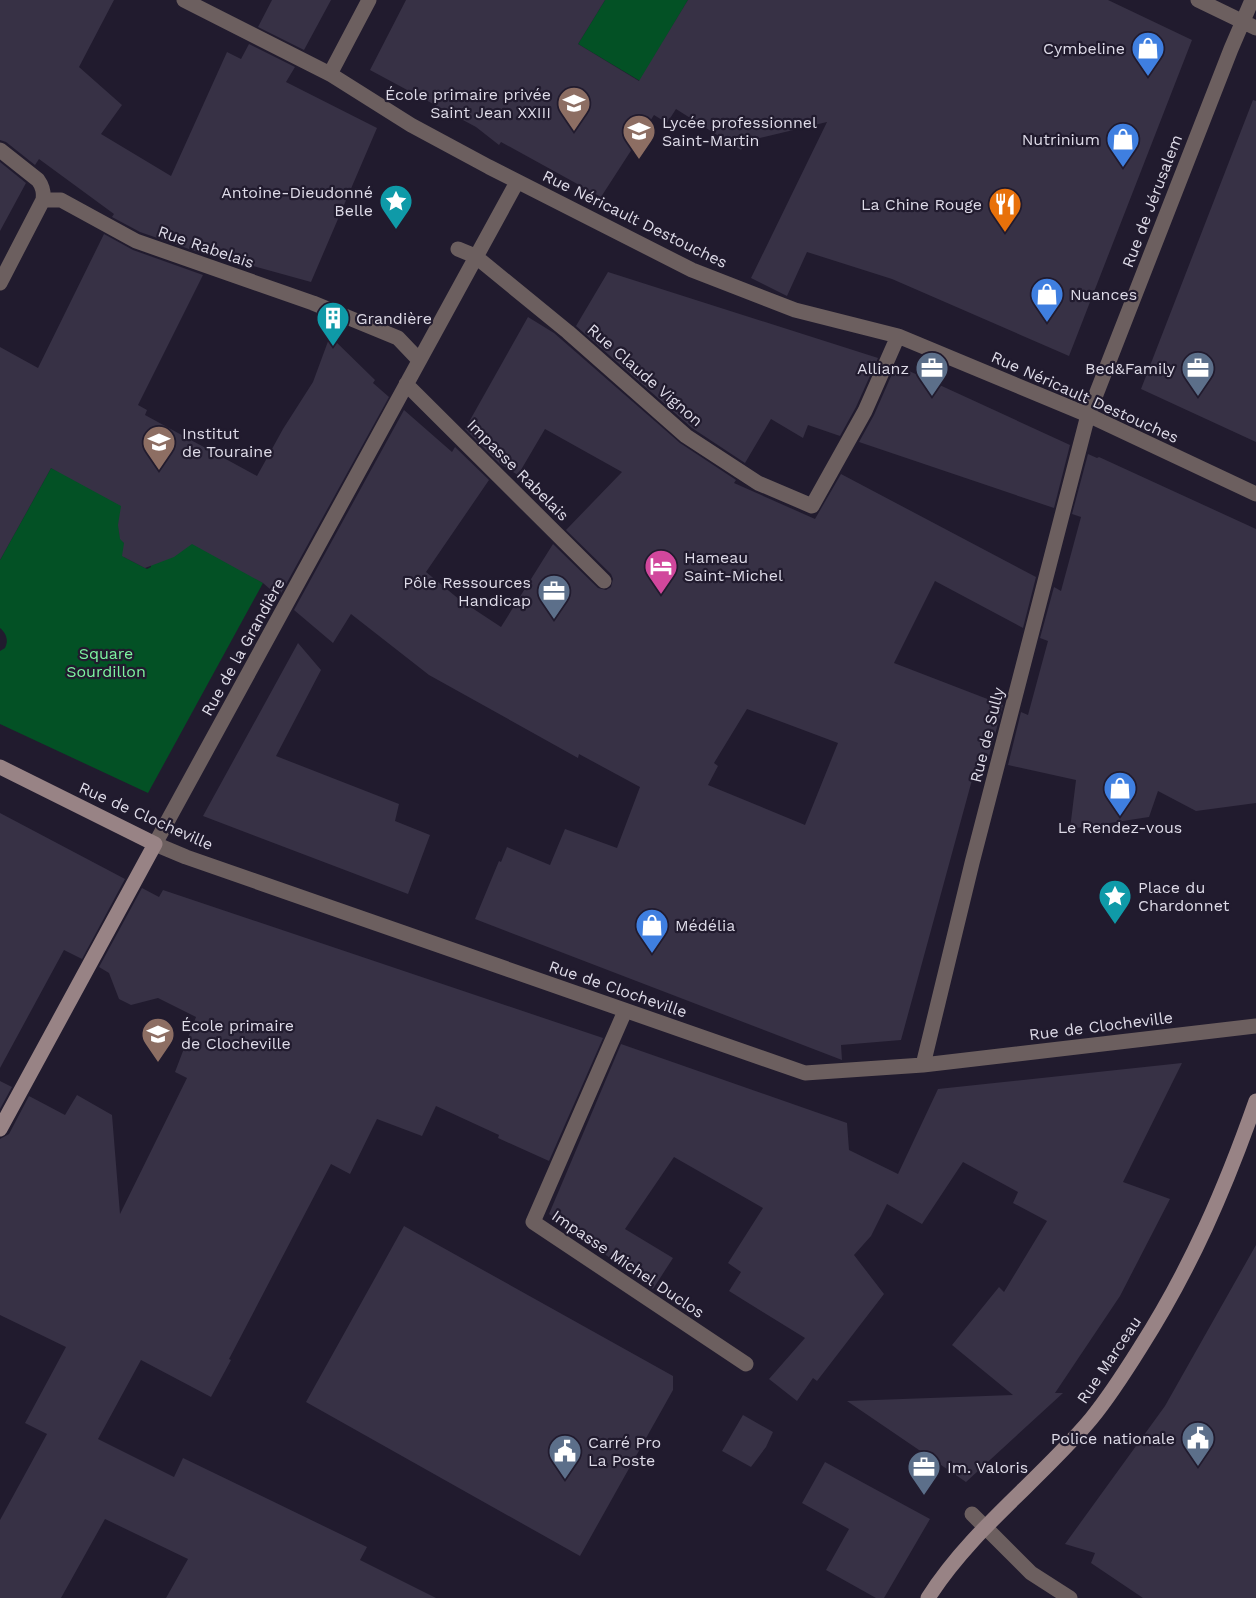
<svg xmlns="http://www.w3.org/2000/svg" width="1256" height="1598" font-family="'Work Sans',sans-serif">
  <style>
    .green { fill: #035125 }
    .building { fill: #373145; fill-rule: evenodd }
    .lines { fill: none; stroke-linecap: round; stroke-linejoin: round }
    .street { stroke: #6c5f5f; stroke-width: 15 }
    .secondary { stroke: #988385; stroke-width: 15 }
    .labels { text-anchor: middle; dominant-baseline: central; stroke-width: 4.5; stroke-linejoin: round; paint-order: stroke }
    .poi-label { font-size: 16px; fill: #dedbe8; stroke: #211b2e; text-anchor: start }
    .street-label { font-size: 16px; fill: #dedbe8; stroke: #211b2e }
    .park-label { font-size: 16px; fill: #7df4a0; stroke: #211b2e }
  </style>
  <rect width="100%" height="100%" fill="#211b2e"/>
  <path class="green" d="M605 0H688L640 81 578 44Z
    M51 468 126 501C121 518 113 533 127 546L124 557 147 569 151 567 150 563 191 536 263 583 148 793 0 724V651L5 648C9 640 6 633 0 628V560Z"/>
  <path class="building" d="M0 0H114L79 67 122 105 101 134 171 176 227 52 241 59 249 44 295 67 286 82 377 128 311 282 213 255 212 257 140 232 112 217 114 214 39 159 35 165 6 142 0 140Z
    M272 0H331L304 50 258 27Z
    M406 0H605L578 44 639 81 688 0H1108L1192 40 1069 356 892 279 807 252 787 296 751 278 827 122 747 141 741 150 676 109 667 123 654 115 601 197 501 142 499 145 476 127 370 70Z
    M1253 100 1256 101V442L1141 389Z
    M0 162 26 183 0 231Z
    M104 234 133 250 203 275 138 405 147 410 145 415 257 476 283 429 313 382 330 336 375 380 373 383 389 397 279 597 263 583 192 544 174 557 145 568 122 556 124 543 120 539 118 525 121 506 51 468 0 560V347L38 368Z
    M608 272 878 358 856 407 840 436 808 425 803 438 771 419 745 463 692 428 576 326Z
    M528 317 554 333 680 443 736 480 734 483 815 519 841 474 1036 577 1023 628 935 581 894 663 1003 705 988 760 978 758 901 1040 841 1045 842 1060 475 919 499 861 501 862 507 847 550 865 565 829 617 848 640 787 579 754 578 758 429 675 351 614 333 643 294 610 404 410 452 452 455 447 489 480 426 572 460 600 501 627 553 544 598 588 606 590 611 587 613 579 611 574 566 530 622 472 545 429 518 475 500 464 465 429ZM747 709 838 743 805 825 708 785 718 766 714 763Z
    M896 365 1070 445 1054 508 859 442 874 415Z
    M1088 454 1097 458 1099 457 1256 529V803L1196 811 1158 791 1149 817 1070 829 1076 780 1008 765 1021 712 1028 715 1048 641 1040 638 1054 587 1061 591 1081 517 1072 514Z
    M298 643 321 670 276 756 399 804 395 821 430 835 408 894 203 816Z
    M0 813 125 879 82 959 64 950 0 1068Z
    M142 888 159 897 163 890 603 1038 549 1161 498 1138 499 1135 436 1106 422 1136 377 1119 350 1174 331 1164 229 1359 231 1360 211 1397 141 1360 98 1439 174 1477 183 1458 367 1547 360 1560 436 1598H166L188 1559 105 1519 61 1598H0V1520L47 1434 25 1423 66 1347 0 1315V1139L9 1134 29 1096 65 1115 77 1095 112 1115 120 1214 187 1078 175 1072 196 1017 158 998 131 1005 119 999 109 973 99 967Z
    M621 1044 847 1123 849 1150 898 1174 938 1089 1182 1063 1123 1182 1170 1199 1120 1296 1055 1393H1063L966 1482 847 1401 1013 1395 952 1345 999 1287 1004 1292 1047 1221 1013 1203 1018 1192 963 1162 922 1224 887 1204 871 1236 854 1255 884 1294 817 1381 813 1378 797 1401 769 1379 805 1338 729 1291 741 1272 728 1263 763 1208 674 1157 625 1229 673 1258 653 1289 549 1214Z
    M0 1081 12 1087 0 1109Z
    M404 1226 673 1376V1390L580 1556 306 1402Z
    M1256 1245V1598H1143L1091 1563 1095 1553 1065 1544 1165 1406Z
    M743 1415 773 1432 766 1447 751 1467 722 1451Z
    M825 1462 930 1519 884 1598H876L826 1570 849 1529 802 1503Z"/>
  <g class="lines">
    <path class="street" d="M184 0 330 74 411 125 489 167 692 270 795 310 898 336 1088 415 1256 494
      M1198 0 1256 28
      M330 74 369 0
      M0 150 38 180C43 187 44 192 43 200L0 283
      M517 182 155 844 186 857 805 1073 923 1065 1256 1026
      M43 200H61L136 241 313 303 398 338 418 359
      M458 249 475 256 568 332 686 436 758 483 812 506 865 411 898 336
      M406 384 604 581
      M625 1011 533 1222 746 1364
      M923 1065 972 863 1088 415 1231 49 1252 0
      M972 1514 1031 1573 1070 1598"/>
    <path class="secondary" d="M0 767 155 844 0 1129
      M928 1598C971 1530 1039 1481 1091 1419 1109 1397 1125 1372 1140 1348 1191 1268 1225 1189 1256 1101"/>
  </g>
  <defs>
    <symbol id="shop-pin" viewBox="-11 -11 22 30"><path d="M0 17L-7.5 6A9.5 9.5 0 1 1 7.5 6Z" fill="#3f7fe0" stroke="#211b2e"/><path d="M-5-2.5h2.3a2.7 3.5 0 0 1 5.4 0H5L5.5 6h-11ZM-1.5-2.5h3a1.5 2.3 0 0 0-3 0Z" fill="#fff"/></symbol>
    <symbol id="school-pin" viewBox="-11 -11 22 30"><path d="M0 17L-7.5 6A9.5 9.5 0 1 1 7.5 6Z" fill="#8d6e63" stroke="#211b2e"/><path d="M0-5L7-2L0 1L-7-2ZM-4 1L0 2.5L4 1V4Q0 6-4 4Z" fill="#fff"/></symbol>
    <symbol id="sight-pin" viewBox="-11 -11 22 30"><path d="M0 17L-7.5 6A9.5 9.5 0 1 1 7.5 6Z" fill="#0f9aa8" stroke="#211b2e"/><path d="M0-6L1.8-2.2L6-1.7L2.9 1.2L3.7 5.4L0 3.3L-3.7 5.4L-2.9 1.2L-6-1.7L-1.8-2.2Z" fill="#fff"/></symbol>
    <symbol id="restaurant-pin" viewBox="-11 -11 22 30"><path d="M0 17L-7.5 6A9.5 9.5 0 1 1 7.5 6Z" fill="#e8710a" stroke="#211b2e"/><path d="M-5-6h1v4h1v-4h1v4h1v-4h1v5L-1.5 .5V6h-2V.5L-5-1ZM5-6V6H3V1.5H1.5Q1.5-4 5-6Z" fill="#fff"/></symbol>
    <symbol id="building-pin" viewBox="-11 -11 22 30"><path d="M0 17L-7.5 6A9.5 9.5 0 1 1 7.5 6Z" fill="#0f9aa8" stroke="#211b2e"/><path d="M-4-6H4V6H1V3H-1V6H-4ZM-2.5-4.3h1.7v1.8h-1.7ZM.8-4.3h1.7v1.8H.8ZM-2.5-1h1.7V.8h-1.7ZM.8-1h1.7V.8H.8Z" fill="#fff"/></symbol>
    <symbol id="office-pin" viewBox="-11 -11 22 30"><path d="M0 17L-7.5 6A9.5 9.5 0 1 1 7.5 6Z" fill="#5c6f8a" stroke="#211b2e"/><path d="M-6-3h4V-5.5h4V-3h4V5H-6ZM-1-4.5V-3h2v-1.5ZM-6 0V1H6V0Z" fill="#fff"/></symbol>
    <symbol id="university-pin" viewBox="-11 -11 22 30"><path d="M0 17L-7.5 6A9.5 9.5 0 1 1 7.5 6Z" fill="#8d6e63" stroke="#211b2e"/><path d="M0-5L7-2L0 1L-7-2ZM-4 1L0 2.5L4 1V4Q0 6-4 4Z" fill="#fff"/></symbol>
    <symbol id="hotel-pin" viewBox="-11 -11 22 30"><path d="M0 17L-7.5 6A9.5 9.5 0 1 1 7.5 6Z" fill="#d1479c" stroke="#211b2e"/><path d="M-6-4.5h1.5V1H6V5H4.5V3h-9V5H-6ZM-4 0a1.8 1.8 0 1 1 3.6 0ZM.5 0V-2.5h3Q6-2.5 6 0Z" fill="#fff"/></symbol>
    <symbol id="civic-pin" viewBox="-11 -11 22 30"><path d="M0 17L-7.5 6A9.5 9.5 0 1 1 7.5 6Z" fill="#5c6f8a" stroke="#211b2e"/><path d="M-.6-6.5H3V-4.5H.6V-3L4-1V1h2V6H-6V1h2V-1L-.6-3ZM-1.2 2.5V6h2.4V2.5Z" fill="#fff"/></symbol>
  </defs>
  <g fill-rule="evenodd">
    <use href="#shop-pin" x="1129" y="29" width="38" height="52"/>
    <use href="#school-pin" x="555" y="84" width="38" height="52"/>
    <use href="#school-pin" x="620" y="112" width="38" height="52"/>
    <use href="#shop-pin" x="1104" y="120" width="38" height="52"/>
    <use href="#sight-pin" x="377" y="182" width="38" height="52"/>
    <use href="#restaurant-pin" x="986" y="185" width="38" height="52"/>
    <use href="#shop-pin" x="1028" y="275" width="38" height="52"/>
    <use href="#building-pin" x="314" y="299" width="38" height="52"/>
    <use href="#office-pin" x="913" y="349" width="38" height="52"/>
    <use href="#office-pin" x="1179" y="349" width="38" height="52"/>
    <use href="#university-pin" x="140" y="423" width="38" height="52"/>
    <use href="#hotel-pin" x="642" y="547" width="38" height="52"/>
    <use href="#office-pin" x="535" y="572" width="38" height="52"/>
    <use href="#shop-pin" x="1101" y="769" width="38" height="52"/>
    <use href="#sight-pin" x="1096" y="877" width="38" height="52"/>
    <use href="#shop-pin" x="633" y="906" width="38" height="52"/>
    <use href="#school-pin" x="139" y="1015" width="38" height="52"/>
    <use href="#civic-pin" x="1179" y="1419" width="38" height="52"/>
    <use href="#civic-pin" x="546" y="1432" width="38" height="52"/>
    <use href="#office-pin" x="905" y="1448" width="38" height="52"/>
  </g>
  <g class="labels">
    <g class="poi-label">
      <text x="1125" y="48" text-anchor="end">Cymbeline</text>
      <text x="551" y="94" text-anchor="end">École primaire privée<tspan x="551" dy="18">Saint Jean XXIII</tspan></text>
      <text x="662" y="122">Lycée professionnel<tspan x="662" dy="18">Saint-Martin</tspan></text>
      <text x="1100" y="139" text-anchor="end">Nutrinium</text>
      <text x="373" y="192" text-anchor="end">Antoine-Dieudonné<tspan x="373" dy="18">Belle</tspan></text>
      <text x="982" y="204" text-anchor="end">La Chine Rouge</text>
      <text x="1070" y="294">Nuances</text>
      <text x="356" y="318">Grandière</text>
      <text x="909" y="368" text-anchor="end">Allianz</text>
      <text x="1175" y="368" text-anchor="end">Bed&amp;Family</text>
      <text x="182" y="433">Institut<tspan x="182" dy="18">de Touraine</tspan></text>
      <text x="684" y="557">Hameau<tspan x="684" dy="18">Saint-Michel</tspan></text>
      <text x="531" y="582" text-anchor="end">Pôle Ressources<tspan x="531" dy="18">Handicap</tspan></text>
      <text x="1120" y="827" text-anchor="middle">Le Rendez-vous</text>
      <text x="1138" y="887">Place du<tspan x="1138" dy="18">Chardonnet</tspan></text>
      <text x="675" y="925">Médélia</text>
      <text x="181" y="1025">École primaire<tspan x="181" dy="18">de Clocheville</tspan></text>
      <text x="1175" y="1438" text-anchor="end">Police nationale</text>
      <text x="588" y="1442">Carré Pro<tspan x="588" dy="18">La Poste</tspan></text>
      <text x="947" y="1467">Im. Valoris</text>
    </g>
    <g class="street-label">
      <text transform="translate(1152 201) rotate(-69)">Rue de Jérusalem</text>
      <text transform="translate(635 219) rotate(26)">Rue Néricault Destouches</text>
      <text transform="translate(206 247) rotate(19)">Rue Rabelais</text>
      <text transform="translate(645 375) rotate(41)">Rue Claude Vignon</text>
      <text transform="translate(1085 397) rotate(24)">Rue Néricault Destouches</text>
      <text transform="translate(518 470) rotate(45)">Impasse Rabelais</text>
      <text transform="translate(243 647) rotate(-61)">Rue de la Grandière</text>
      <text transform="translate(987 735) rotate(-76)">Rue de Sully</text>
      <text transform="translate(146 816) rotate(24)">Rue de Clocheville</text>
      <text transform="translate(618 989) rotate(19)">Rue de Clocheville</text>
      <text transform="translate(1101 1026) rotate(-7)">Rue de Clocheville</text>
      <text transform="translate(628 1264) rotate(34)">Impasse Michel Duclos</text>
      <text transform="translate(1109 1360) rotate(-56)">Rue Marceau</text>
    </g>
    <g class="park-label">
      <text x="106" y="653">Square<tspan x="106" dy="18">Sourdillon</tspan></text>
    </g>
  </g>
</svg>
